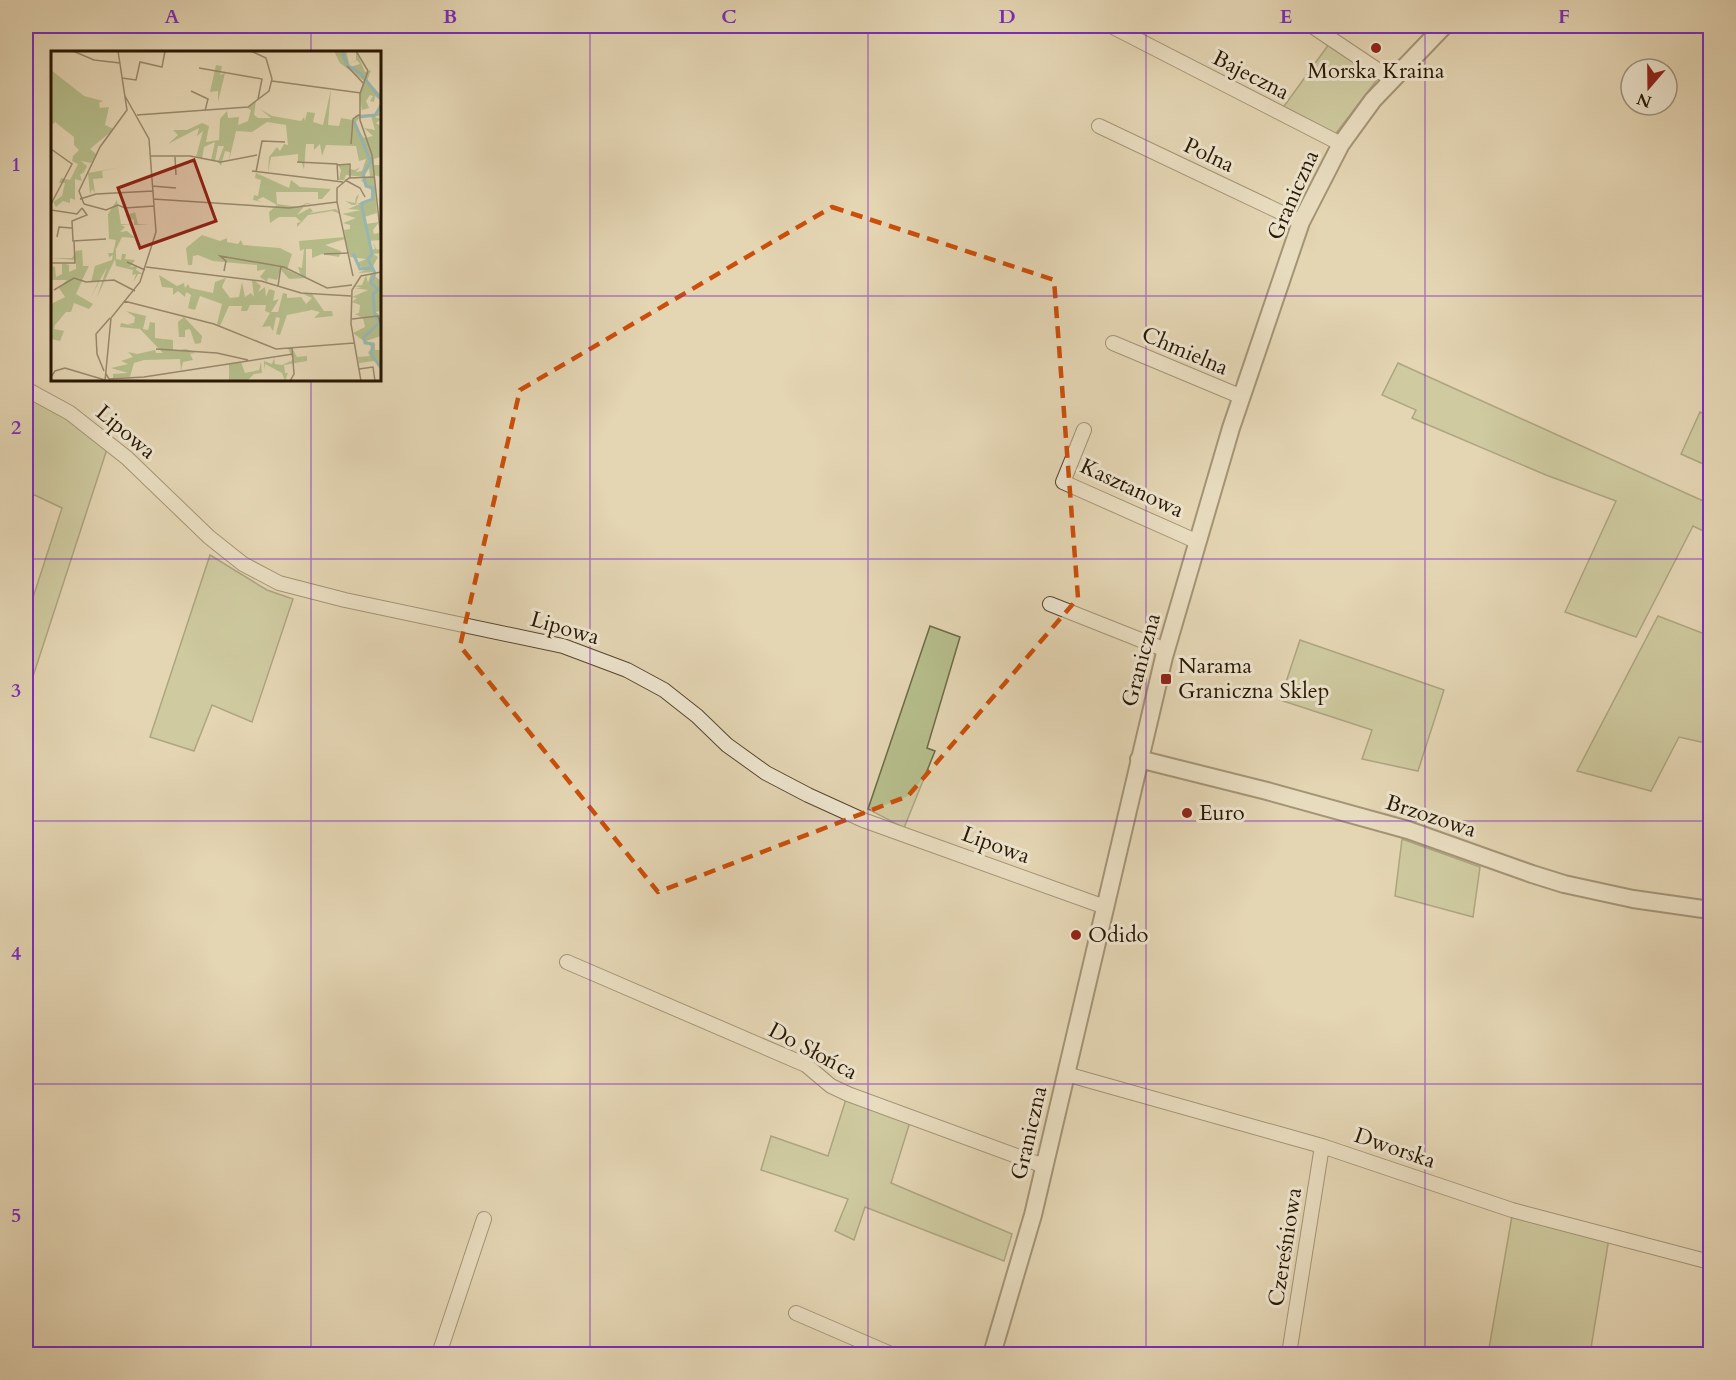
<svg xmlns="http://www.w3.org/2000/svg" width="1736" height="1380" font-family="Cardo,serif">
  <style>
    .green { fill: #b5bd8b; stroke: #6e6a46; stroke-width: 1.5 }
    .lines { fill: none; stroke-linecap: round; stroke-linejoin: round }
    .minor-casing { stroke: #57462e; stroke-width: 16 }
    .tertiary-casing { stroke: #57462e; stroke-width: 20 }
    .minor { stroke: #ede4ce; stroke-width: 14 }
    .tertiary { stroke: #ede4ce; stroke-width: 16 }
    .marked { fill: none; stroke: #cb4f0a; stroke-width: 4.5; stroke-dasharray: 12 8; stroke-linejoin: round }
    .grid { fill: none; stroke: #7b2cbf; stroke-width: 1.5; stroke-opacity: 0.55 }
    .poi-dot { fill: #8f2418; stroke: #ede4ce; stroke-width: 2 }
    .labels { text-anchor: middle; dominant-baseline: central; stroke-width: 6; stroke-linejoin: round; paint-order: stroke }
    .poi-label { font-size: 22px; fill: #281702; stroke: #ede4ce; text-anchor: start }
    .street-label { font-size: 22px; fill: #281702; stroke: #ede4ce }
    .inset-river { fill: none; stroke: #97b8b3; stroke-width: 3 }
    .inset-road { fill: none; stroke: #99896c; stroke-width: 1.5 }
    .view { fill: #8f2418; fill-opacity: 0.15; stroke: #8f2418; stroke-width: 3 }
    .inset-edge { fill: none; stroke: #281702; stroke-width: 3 }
    .neatline { fill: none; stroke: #7b2cbf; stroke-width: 2 }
    .grid-label { font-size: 20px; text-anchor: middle; font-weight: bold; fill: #7b2cbf }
  </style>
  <rect width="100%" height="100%" fill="#e4d5b3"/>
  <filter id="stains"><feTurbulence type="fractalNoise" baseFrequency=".00333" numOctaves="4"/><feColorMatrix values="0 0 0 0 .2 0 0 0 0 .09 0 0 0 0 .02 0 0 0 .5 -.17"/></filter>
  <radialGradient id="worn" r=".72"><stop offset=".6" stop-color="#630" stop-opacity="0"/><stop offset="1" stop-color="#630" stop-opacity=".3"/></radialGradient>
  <path class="green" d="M1329 44 1379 77 1334 136 1282 109Z
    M1398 363 1710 504V534L1693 526 1636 637 1565 612 1616 501 1546 475 1412 418 1416 410 1382 395Z
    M28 397 78 425 107 449 26 698V619L62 508 26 491V404Z
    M1700 412 1710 417V467L1681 454Z
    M210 555 267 590 293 599 252 722 212 705 194 751 150 737Z
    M1658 616 1710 636V744L1679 737 1651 791 1577 771Z
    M930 626 960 637 927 748 935 751 904 828 868 809Z
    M1300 640 1444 690 1418 771 1362 759 1372 730 1280 700Z
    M1402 839 1480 867 1473 917 1395 896Z
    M846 1099 910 1122 891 1183 1012 1234 1004 1261 865 1207 854 1240 835 1231 848 1199 761 1170 771 1136 828 1156Z
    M1512 1216 1609 1238 1590 1354H1488Z"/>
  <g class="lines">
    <defs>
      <path id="minor" d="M1111 26 1341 144
        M1312 26 1391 79
        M1099 126 1301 222
        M1113 343 1242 397
        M26 389 70 413 127 458 209 537 243 564 279 583 345 600 563 646 627 670 664 690 697 716 727 745 766 773 808 795 863 820 1105 907
        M1084 430 1063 482 1198 542
        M1050 604 1166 650
        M567 962 806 1065 831 1086 848 1094 1044 1166
        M1066 1074 1322 1146 1512 1210 1710 1262
        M796 1313 891 1354
        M439 1354 484 1219
        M1289 1354 1322 1146"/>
      <path id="tertiary" d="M1139 759 1267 791 1408 830 1532 874 1564 884 1633 899 1710 910
        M992 1354 1033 1215 1164 657 1231 428 1301 222 1341 144 1373 100 1444 26"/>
    </defs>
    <use href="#minor" class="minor-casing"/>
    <use href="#tertiary" class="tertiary-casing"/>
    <use href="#minor" class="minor"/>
    <use href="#tertiary" class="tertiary"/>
  </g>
  <path d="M0 0H1736V1380H0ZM832 207 1054 280 1078 598 908 796 658 892 460 646 520 390Z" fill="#e4d5b3" fill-opacity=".55" fill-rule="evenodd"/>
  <path class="marked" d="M832 207 1054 280 1078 598 908 796 658 892 460 646 520 390Z"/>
  <path class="grid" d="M311 26V52M590 26V1354M868 26V1354M1146 26V1354M1425 26V1354M26 296H52M380 296H1710M311 380V1354M26 559H1710M26 821H1710M26 1084H1710"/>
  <g class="poi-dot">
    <circle cx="1376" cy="48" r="6"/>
    <rect x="1160" y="673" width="12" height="12" rx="3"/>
    <circle cx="1187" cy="813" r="6"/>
    <circle cx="1076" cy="935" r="6"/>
  </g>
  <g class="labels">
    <g class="poi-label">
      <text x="1376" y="71" text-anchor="middle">Morska Kraina</text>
      <text x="1178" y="666">Narama<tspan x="1178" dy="25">Graniczna Sklep</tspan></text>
      <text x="1199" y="813">Euro</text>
      <text x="1088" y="935">Odido</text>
    </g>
    <g class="street-label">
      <text transform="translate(1251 75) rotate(27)">Bajeczna</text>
      <text transform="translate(1209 155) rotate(25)">Polna</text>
      <text transform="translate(1293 195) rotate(-66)">Graniczna</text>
      <text transform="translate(1185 351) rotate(23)">Chmielna</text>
      <text transform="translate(126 432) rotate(40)">Lipowa</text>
      <text transform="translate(1132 488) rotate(25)">Kasztanowa</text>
      <text transform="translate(565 628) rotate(16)">Lipowa</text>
      <text transform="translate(1141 660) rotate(-75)">Graniczna</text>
      <text transform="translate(1431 816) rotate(18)">Brzozowa</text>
      <text transform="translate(996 845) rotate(20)">Lipowa</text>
      <text transform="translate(813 1051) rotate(28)">Do Słońca</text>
      <text transform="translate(1029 1133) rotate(-77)">Graniczna</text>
      <text transform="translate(1395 1148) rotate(19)">Dworska</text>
      <text transform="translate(1285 1247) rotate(-81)">Czereśniowa</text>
    </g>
  </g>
  <g transform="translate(51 51)">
    <rect width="330" height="330" fill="#e4d5b3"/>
    <path d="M283 0H295L299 16 309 13 306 9 299 13 305 9V0L314 21 320 19 316 30 330 44V57L327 61 330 64 323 66 330 68 325 72 330 75 329 106 323 108V114H330V126L323 124 326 162 313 166 315 173 328 171 322 179 323 183 329 182 330 196 329 189 318 190 320 199 324 198 322 191 325 198 330 199V202L322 203 327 206 321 217 324 221 307 222 314 219 306 212 315 208 299 206 294 188 274 194 290 200 288 206 271 203 261 207V198H255V227L238 228 230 219 226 229 217 227 216 231 209 226 215 218 206 220V214L162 210 147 204 142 205 141 214H137L135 197 151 184 169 190 176 187V191L187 193 190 189 192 194 229 197 241 203 236 219 250 225 247 216 251 217 253 198 249 200 248 190 294 186 293 179 299 178V174L292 172 305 167 291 163 310 159 297 158 309 153 301 154 294 150 304 152 305 146 308 143 305 153 320 149V139L310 129 319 125 318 117 313 126 295 124 293 129H288L290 119 287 114 298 113V118L304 119 309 116 305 121 311 120 315 108 308 110 305 95 275 94 271 105 269 93 263 99V93H255L253 119 251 112 247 111V103L239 104 220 106 217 122 218 106 226 96 229 100 233 93 237 94 235 74 216 71 201 81 185 80 178 110 179 101 174 100 170 115 167 111 173 95H167L164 110 160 109 164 91 153 96 151 108 145 106 152 80 146 85 148 77 117 93 127 84 122 79H136L151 72 158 75 155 91 168 89 169 68 176 60 177 67 188 66 187 74 197 70 200 59 196 57 205 50 203 64 207 67H220L209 58 221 65 250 70 253 66 254 70 256 61 264 62 262 71 272 74 280 38 277 74 288 75 290 67 302 69 305 64 324 63 330 50 324 45 323 51 319 50 322 45 319 44 315 50 318 57 311 59 308 42 313 30 289 12ZM320 65 324 79 313 77 322 85 313 87 303 73 309 66ZM165 14 171 15 169 24 174 22 167 51V40L159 41ZM0 19 33 45 52 50 48 52 49 57 58 56 54 74 63 78 39 98 45 103 40 112 30 110 36 115 33 121 36 119 29 124 31 130 24 128V149L19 147V152L12 150 5 156 2 151 11 145 14 132H8L10 127 19 129 27 113 21 110 22 105 28 99 23 94V86L4 71 0 75ZM71 116 51 120 52 127 42 128 44 142 41 138 39 143 37 122ZM205 122 238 137 240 129 249 136 280 138 271 148H267V141H225L226 153 247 156 256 152 261 153H255L246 164 259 157 262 160 259 162 285 158 290 163 281 160 257 164 246 176V172L250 171 245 166H228L219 172 218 161 226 154 212 146 206 149 212 151 202 149 203 144 207 145 210 129 204 127ZM66 149 70 173 83 174V169L74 165 84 161 87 173 98 174H70L74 176 69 181 76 180 84 187 71 186 65 198V208L70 209 71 203H75L74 208 84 209 79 216 86 215 85 219 92 223H87L82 232 85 223 81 224 82 219 65 215 64 208 46 246 56 216 40 246 47 231H40L44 215 61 209 62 204 58 206 57 202H62L65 189 58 188 57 163ZM31 199 32 215H38L31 229 35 231 31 230 25 243 42 253 38 258 23 252 20 261H15L4 274 3 278 13 280 9 290 0 288V253L14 246 8 237 16 229H0V215L4 216 5 226 11 223V212L18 214V221L25 218V209L0 207H21L25 200ZM320 222 330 230V260L324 261 330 265V285L315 290 324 293V299H330V318L323 306V310L308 312 307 306 319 305 317 301 322 297 302 282 314 276 312 267 304 263 308 262 309 254 301 251 306 247 301 246 317 239 302 237H311L303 235 311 234 315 224 317 232ZM108 224 126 235 133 232 134 237 137 233 139 237 162 242 164 231 175 227 171 236 179 247 188 246 191 231 194 246 200 242 203 246 201 230H204L210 235 207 241 214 236 215 246 218 238 224 240 222 250 228 248 220 261H227L232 242 236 243V247L250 246 255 253 261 247 250 242 261 243 273 260H281L282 265 263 267 269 261 261 259 236 264 229 284 225 283 229 267 225 266 222 280 219 275 211 276 219 262 214 260 215 254H199L196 260H190L191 255H178L169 275 166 273 171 253 149 245 144 259 137 257 140 244 135 241 134 246 127 240 122 244V237L111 236ZM75 260 95 265 92 278 97 279 99 271 104 272V287L122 289V300L135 298 144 302 139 303 142 309 132 311 130 320 129 308 93 309 83 312 79 326 62 327V323L77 322 60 317 77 313 70 310 82 306 77 301 86 303 104 299 105 302H112L89 278 69 276 70 272 83 275 77 273 83 272 84 266ZM133 266 151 285 150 292 144 293 139 278 134 279V286H128L127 271ZM237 297H241L246 306 256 305V310L233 314 234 322H237L234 330 231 322 214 313 213 319V310L221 313 223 307 224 313 231 314 242 309ZM190 311 194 322 208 319 210 311 211 322 203 323 196 330H178V313Z" fill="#b5bd8b" fill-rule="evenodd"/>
    <path class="inset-river" d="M291 0 296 14 310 23 330 48M308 66 324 64 330 55M303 70 320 111 312 122 315 135 322 137V148L311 152V156L321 203 317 208 324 222 320 232 327 239 322 243 324 265 329 271 313 286 314 292 322 293 320 303 330 317M302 202 309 218 321 217"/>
    <path class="inset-road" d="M22 0 43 9 69 12M305 0 317 20M296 15 313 33M148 17 211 28 207 48M317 20 309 43V69L321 104 330 188M71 27 85 29 89 11 111 16 114 0M221 30 310 42M140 40 157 48 154 60M86 64 197 56 218 40 221 28 215 7 200 0M300 93 302 68 309 63M0 98 21 113 0 153M99 105H139L170 111 206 104M124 106 125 124M246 111 286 113 287 129M286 114 299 113V127M201 120 292 131M205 121 211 90 234 91M294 129 309 137 314 146M101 135 125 137M29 148 45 143 102 140M102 148 238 157 286 151M33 153 28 140 49 96 76 59 67 0M33 153 55 159 67 154 74 157 103 155M31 157 36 164 21 170 22 190 55 188M0 159 26 163 31 157M6 186 8 176 21 177M273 203 298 202M76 211 94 219M0 212H24L23 190M95 216 210 230 250 242 300 245M173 220 175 210 169 205 233 216 276 237 301 234M302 225 286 151V137L298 127 323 126M227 235 230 215M3 239 23 227 35 231 63 229 84 240M73 250 163 273 225 298 303 292M301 268 327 265 330 274M105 298 166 302 197 309M308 318 322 316 324 330M53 320 46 303 45 283 59 267M55 323 58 328 93 326 242 303M0 326 4 320 14 317 54 329M54 330 60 267 89 231 105 181 98 88 74 45M239 330 243 323 241 296M310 330 300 273 301 239 310 225 330 221"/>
    <path class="view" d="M143 109 165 170 89 197 67 137Z"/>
    <rect width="330" height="330" class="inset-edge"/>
  </g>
  <rect width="1736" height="1380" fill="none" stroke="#e4d5b3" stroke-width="66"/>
  <g transform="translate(1649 87) rotate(200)"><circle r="28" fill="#ede4ce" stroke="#9e927c" stroke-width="1.5"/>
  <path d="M0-4.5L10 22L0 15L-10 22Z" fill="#8f2418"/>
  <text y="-9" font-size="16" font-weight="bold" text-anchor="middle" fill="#281702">N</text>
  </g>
  <rect x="33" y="33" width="1670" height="1314" class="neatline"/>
  <g class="grid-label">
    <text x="172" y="23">A</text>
    <text x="450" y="23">B</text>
    <text x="729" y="23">C</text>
    <text x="1007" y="23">D</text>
    <text x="1286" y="23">E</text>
    <text x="1564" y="23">F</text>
    <text x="16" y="171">1</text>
    <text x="16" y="434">2</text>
    <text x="16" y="697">3</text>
    <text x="16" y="960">4</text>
    <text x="16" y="1222">5</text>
  </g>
  <rect width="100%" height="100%" filter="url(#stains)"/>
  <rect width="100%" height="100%" fill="url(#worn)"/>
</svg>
